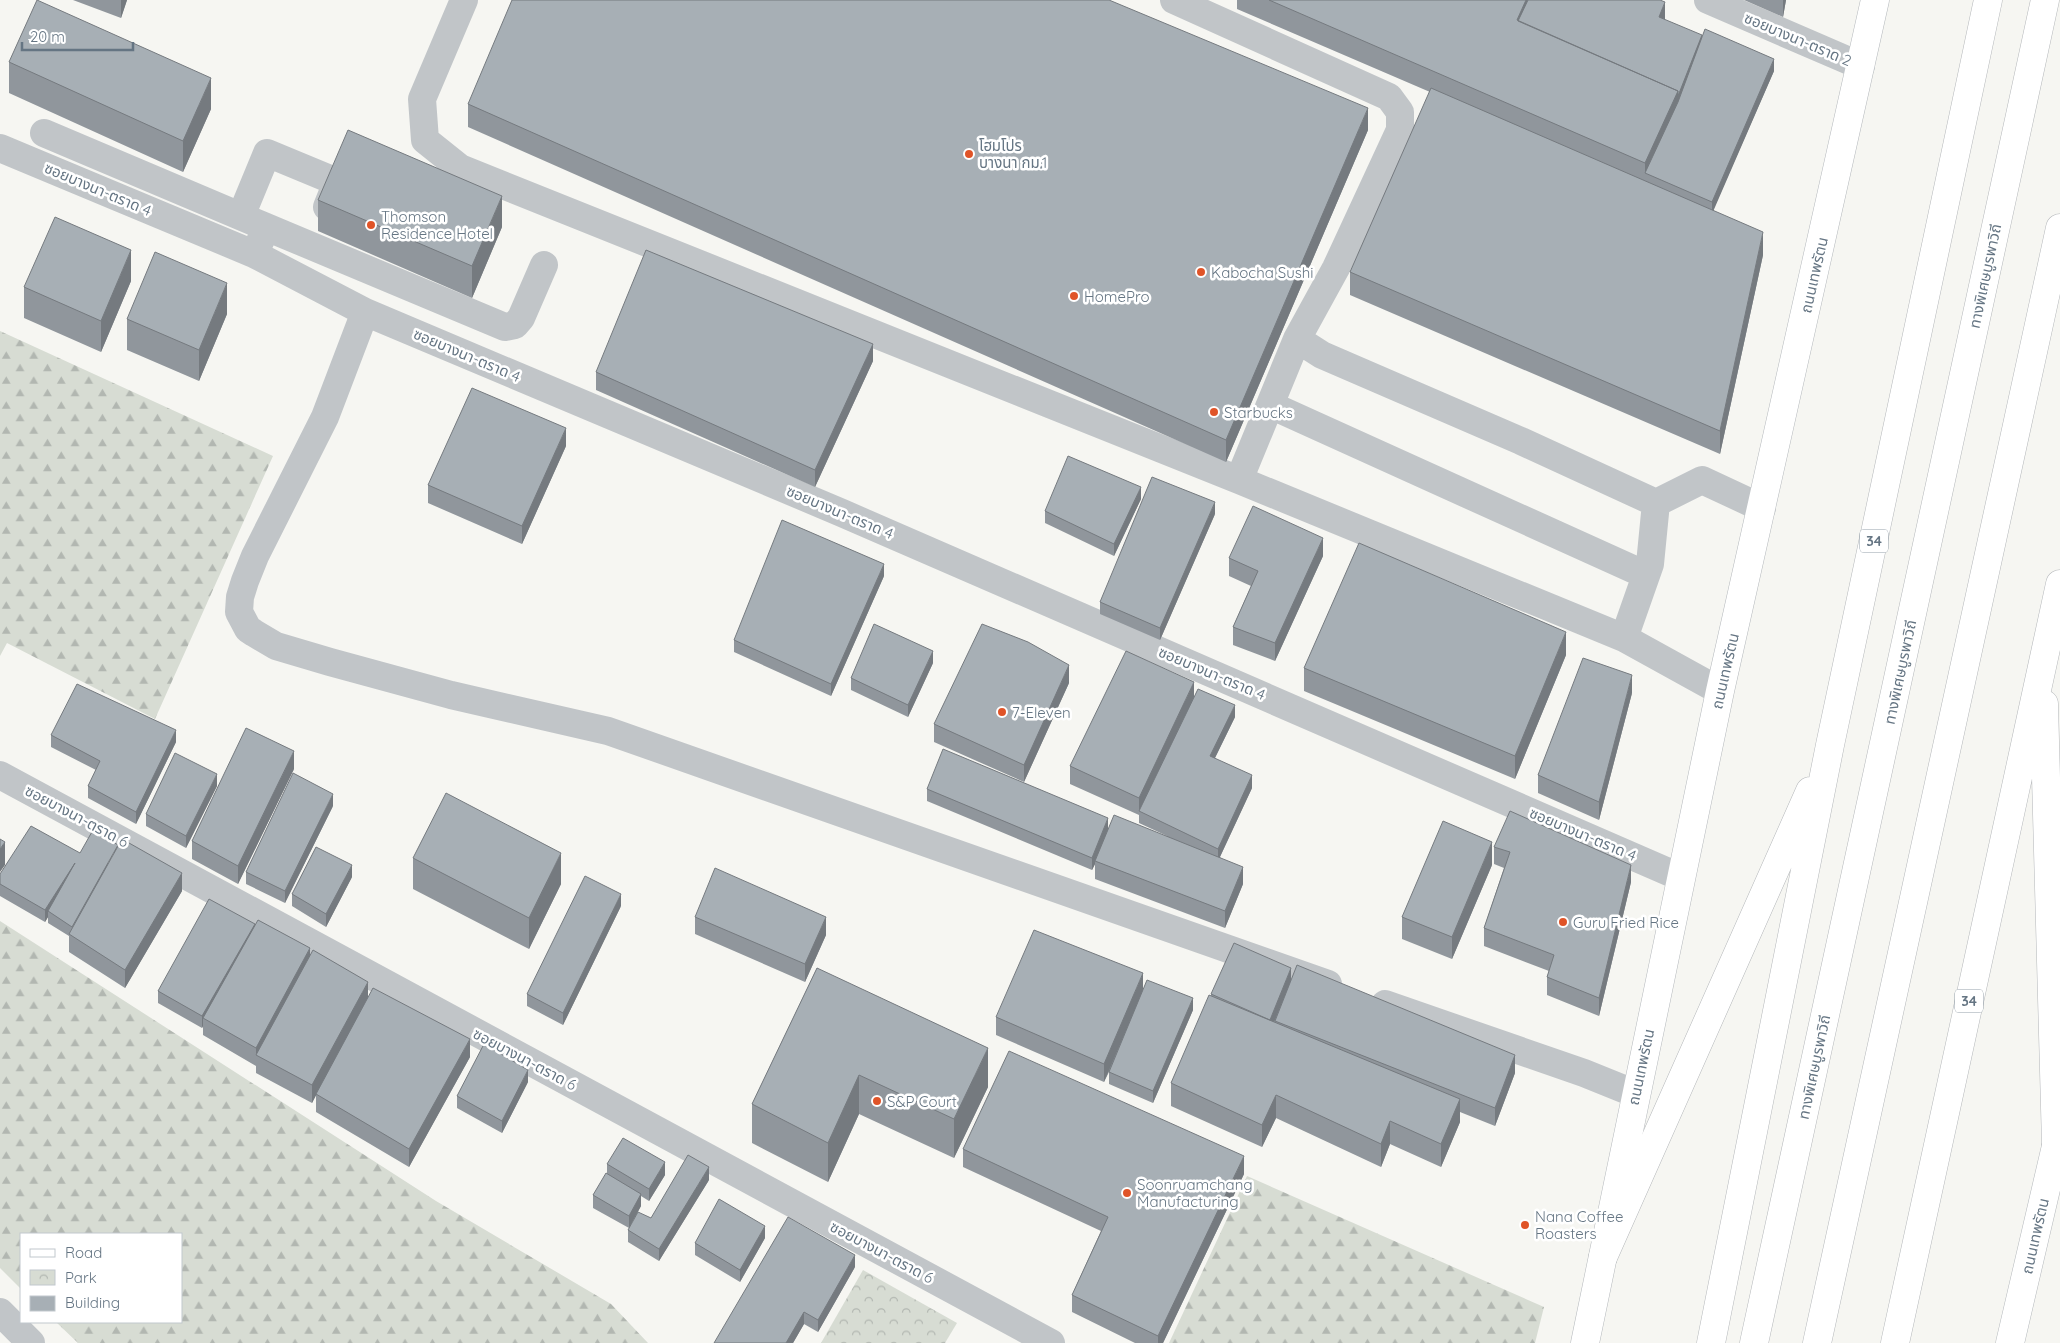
<svg xmlns="http://www.w3.org/2000/svg" width="2060" height="1343" font-family="Quicksand,'Noto Sans Thai',sans-serif">
  <style>
    .forest { fill: url(#forest-firs) }
    .park { fill: url(#park-crowns) }
    .lines { fill: none; stroke-linecap: round; stroke-linejoin: round }
    .major-casing { stroke: #b4b8bc; stroke-width: 29 }
    .highway-casing { stroke: #b4b7ba; stroke-width: 29 }
    .minor { stroke: #c1c5c8; stroke-width: 28 }
    .major { stroke: #fff; stroke-width: 28 }
    .highway { stroke: #fff; stroke-width: 28 }
    .wall { fill: #90969c }
    .shaded-wall { fill: #757a7f }
    .building { fill: #a7afb5; stroke: #757a7f }
    .poi-dot { fill: #e05428; stroke: #fff; stroke-width: 2 }
    .labels { text-anchor: middle; dominant-baseline: central; stroke-width: 5; stroke-linejoin: round; paint-order: stroke }
    .shield { fill: #fff; stroke: #939ea8; stroke-width: 1 }
    .shield-label { font-size: 14px; font-weight: bold; fill: #657583 }
    .street-label { font-size: 15px; fill: #657583; stroke: #fff }
    .poi-label { font-size: 15px; fill: #657583; stroke: #fff; text-anchor: start }
  </style>
  <defs>
    <pattern id="forest-firs" width="22" height="20" patternUnits="userSpaceOnUse" patternTransform="scale(1.25)"><rect width="22" height="20" fill="#d7dcd3"/><path d="M5 1l3.5 6h-7zM16 11l3.5 6h-7z" fill="#b2b7b1"/></pattern>
    <pattern id="park-crowns" width="20" height="18" patternUnits="userSpaceOnUse" patternTransform="scale(1.25)"><rect width="20" height="18" fill="#d7dcd3"/><path d="M2 6a3 3 0 1 1 6 0M12 15a3 3 0 1 1 6 0" fill="none" stroke="#b2b7b1"/></pattern>
  </defs>
  <rect width="100%" height="100%" fill="#f6f6f2"/>
  <path class="forest" d="M0 331 273 456 155 719 7 643 0 656Z
    M0 921 436 1201 611 1304 648 1343H78L56 1322H181V1234H21V1289L0 1268Z
    M1247 1176 1544 1307 1535 1343H1169Z"/>
  <path class="park" d="M863 1270 957 1323 945 1343H821Z"/>
  <g class="lines">
    <defs>
      <path id="major" d="M1585 1343 1720 691 1875 0
        M2010 1343 2060 1129"/>
      <path id="highway" d="M2044 704 2056 1144
        M1603 1257 1810 791
        M1711 1343 1830 745 1988 0
        M1754 1343 2045 0
        M1817 1343 2060 228
        M1895 1343 2060 584"/>
    </defs>
    <use href="#major" class="major-casing"/>
    <use href="#highway" class="highway-casing"/>
    <path class="minor" d="M464 0 422 99 425 140 460 168 1239 480 1624 638 1720 691
      M1174 0 1389 97 1400 112V130L1336 268 1297 339 1239 480
      M1708 0 1861 66
      M44 133 266 227 259 244
      M0 148 254 254 365 312 842 513 1680 877
      M241 216 267 153 337 182 327 207
      M266 227 505 327 515 325 521 318 544 265
      M365 312 325 417 255 556 245 581 240 597 239 612 248 629 254 633 276 646 330 662 451 695 608 731 1328 984
      M1297 339 1322 355 1521 441 1656 503 1702 480 1762 508
      M1270 405 1646 575
      M1624 638 1650 564 1656 503
      M0 775 1051 1343
      M1385 1004 1584 1073 1636 1094
      M0 1312 31 1343"/>
    <use href="#major" class="major"/>
    <use href="#highway" class="highway"/>
  </g>
  <path class="wall" d="M73 0H127L121 18Z
    M1237 0H1660L1665 20 1702 39 1774 71 1713 210 1763 255 1720 454 1350 295V272L1430 92 1237 9Z
    M1744 0H1786L1783 17Z
    M9 62 211 109 183 172 9 93Z
    M468 104 1368 130 1226 462 468 127Z
    M318 200 502 227 472 298 318 231Z
    M131 281 101 352 24 318V287Z
    M227 314 199 381 127 350V319Z
    M873 361 815 487 596 390V372Z
    M566 446 522 544 428 503V485Z
    M1141 499 1114 556 1045 523V511Z
    M1215 514 1160 640 1100 614V602Z
    M1323 556 1275 661 1233 645V627L1251 586 1229 576V558Z
    M884 576 831 696 734 652V640Z
    M1566 655 1515 779 1304 691V668Z
    M933 663 908 717 851 690V678Z
    M1069 683 1024 782 934 742V724Z
    M1632 693 1599 820 1538 793V775Z
    M1194 696 1235 717 1215 758 1252 788 1220 857 1243 884 1225 928 1095 879V864L1092 870 927 801V789L1108 828 1167 836 1139 823V815L1070 784V766Z
    M51 735 176 742 136 824 88 798V786L96 770 51 747Z
    M294 769 238 884 192 859V841Z
    M217 786 186 848 146 826V814Z
    M333 806 285 903 246 884V872Z
    M1494 847 1631 882 1599 1016 1547 995V977L1549 971 1484 946V928L1504 868 1494 864Z
    M80 853 182 891 125 988 69 952V936L48 923V917L45 922 0 896V874Z
    M413 858 561 884 529 949 413 889Z
    M1492 865 1452 959 1402 939V917Z
    M352 877 326 927 292 906V894Z
    M621 906 563 1025 527 1006V994Z
    M695 917 826 935 805 982 695 934Z
    M255 926 310 957 368 997 470 1057 409 1167 316 1112V1094L317 1092 312 1103 256 1073V1065V1066L203 1035V1026L202 1028 158 1003V991Z
    M817 968 988 1087 954 1158 859 1114 828 1182 752 1143V1104Z
    M1291 980 1515 1073 1495 1126 1460 1112V1122L1441 1167 1390 1144 1381 1167 1276 1118 1262 1147 1171 1106V1083L1211 996V994Z
    M1143 991 1193 1010 1153 1103 1109 1084V1072L1104 1082 996 1035V1017Z
    M528 1082 502 1133 457 1108V1096Z
    M963 1149 1244 1174 1163 1343H1135L1072 1312V1295L1101 1231 963 1167Z
    M607 1164 665 1175 649 1201 641 1196V1206L629 1228 593 1208V1195L607 1174Z
    M709 1180 659 1261 628 1242V1230L651 1218Z
    M765 1238 740 1282 695 1255V1243Z
    M855 1267 818 1332 804 1324 793 1343H714Z"/>
  <path class="shaded-wall" d="M121 0H127L121 18Z
    M1526 0H1532L1523 28 1517 20Z
    M1783 0H1786L1783 17Z
    M1665 2V20L1659 17Z
    M1702 35V53L1645 173V186V163Z
    M1774 59V71L1712 214V202Z
    M211 78V109L183 172V141Z
    M1368 108V130L1226 462V440Z
    M502 196V227L472 298V266Z
    M1763 232V255L1720 454V431Z
    M131 250V281L101 352V321Z
    M227 283V314L199 381V350Z
    M873 344V361L815 487V470Z
    M566 428V446L522 544V526Z
    M1141 487V499L1114 556V544Z
    M1215 502V514L1160 640V628Z
    M1323 538V556L1275 661V643Z
    M884 564V576L831 696V684Z
    M1566 632V655L1515 779V756Z
    M933 651V663L908 717V705Z
    M1069 665V683L1024 782V765Z
    M1632 675V693L1599 820V802Z
    M1194 682V700L1139 811V798Z
    M1235 705V717L1210 768V756Z
    M176 730V742L136 824V812Z
    M294 751V769L238 884V866Z
    M217 774V786L186 848V836Z
    M1252 775V788L1218 861V849Z
    M333 794V806L285 903V891Z
    M1108 818V831L1095 861V864L1092 870V858Z
    M5 842V865L0 872V849Z
    M1492 842V865L1452 959V937Z
    M561 853V884L529 949V918Z
    M75 863 48 911V917L45 922V910Z
    M352 865V877L326 927V914Z
    M1631 865V882L1599 1016V998Z
    M1243 867V884L1225 928V911Z
    M182 873V891L125 988V970Z
    M621 894V906L563 1025V1013Z
    M826 917V935L805 982V964Z
    M255 924V936L203 1018V1026L202 1028V1016Z
    M310 948V966L256 1055V1066V1048Z
    M1291 968V981L1270 1032V1020Z
    M1143 973V991L1104 1082V1064Z
    M368 982V999L312 1103V1085Z
    M1193 998V1010L1153 1103V1091Z
    M470 1039V1057L409 1167V1149Z
    M988 1048V1087L954 1158V1119Z
    M1515 1055V1073L1495 1126V1108Z
    M528 1070V1082L502 1133V1121Z
    M859 1075V1114L828 1182V1143Z
    M1276 1095V1118L1262 1147V1125Z
    M1460 1099V1122L1441 1167V1144Z
    M1390 1121V1144L1381 1167V1144Z
    M1244 1156V1174L1163 1343H1158V1336Z
    M665 1162V1175L649 1201V1189Z
    M709 1167V1180L659 1261V1249Z
    M641 1194V1206L629 1228V1216Z
    M765 1226V1238L740 1282V1270Z
    M855 1255V1267L818 1332V1320Z
    M804 1312V1324L793 1343H786Z"/>
  <path class="building" d="M37 0 211 78 183 141 9 62Z
    M512 0H1109L1368 108 1226 440 468 104Z
    M1269 0H1526L1517 20 1678 91 1645 163Z
    M1528 0H1660L1665 2 1659 17 1702 35 1678 96V91L1518 21Z
    M1705 29 1774 59 1712 202 1645 173 1678 102Z
    M1431 88 1763 232 1720 431 1350 272Z
    M348 130 502 196 472 266 318 200Z
    M55 217 131 250 101 321 24 287Z
    M646 250 873 344 815 470 596 372Z
    M155 252 227 283 199 350 127 319Z
    M472 388 566 428 522 526 428 485Z
    M1068 456 1141 487 1114 544 1045 511Z
    M1152 477 1215 502 1160 628 1100 602Z
    M1253 506 1323 538 1275 643 1233 627 1258 571 1229 558Z
    M782 520 884 564 831 684 734 640Z
    M1359 543 1566 632 1515 756 1304 668Z
    M874 624 933 651 908 705 851 678Z
    M982 624 1028 642 1069 665 1024 765 934 724Z
    M1126 651 1194 682 1139 798 1070 766Z
    M1583 658 1632 675 1599 802 1538 775Z
    M77 684 176 730 136 812 88 786 100 761 51 735Z
    M1198 689 1235 705 1210 756 1252 775 1218 849 1139 811Z
    M246 728 294 751 238 866 192 841Z
    M943 749 1108 818 1092 858 927 789Z
    M175 753 217 774 186 836 146 814Z
    M293 773 333 794 285 891 246 872Z
    M446 793 561 853 529 918 413 858Z
    M1510 811 1631 865 1599 998 1547 977 1554 955 1484 928 1510 852 1494 847Z
    M1114 815 1243 867 1225 911 1095 861Z
    M1443 821 1492 842 1452 937 1402 917Z
    M31 826 80 853 93 830 118 845 72 927 48 911 75 863 45 910 0 884V874Z
    M0 839 5 842 0 849Z
    M122 839 182 873 125 970 69 934Z
    M316 847 352 865 326 914 292 894Z
    M715 868 826 917 805 964 695 917Z
    M585 876 621 894 563 1013 527 994Z
    M209 899 255 924 202 1016 158 991Z
    M258 920 310 948 256 1048 203 1018Z
    M1034 930 1143 973 1104 1064 996 1017Z
    M1234 943 1291 968 1270 1020 1211 994Z
    M313 950 368 982 312 1085 256 1055Z
    M1297 965 1515 1055 1495 1108 1275 1021Z
    M817 968 988 1048 954 1119 859 1075 828 1143 752 1104Z
    M1147 980 1193 998 1153 1091 1109 1072Z
    M373 988 470 1039 409 1149 316 1094Z
    M1209 995 1460 1099 1441 1144 1390 1121 1381 1144 1276 1095 1262 1125 1171 1083Z
    M484 1044 528 1070 502 1121 457 1096Z
    M1009 1051 1244 1156 1158 1336 1072 1295 1108 1217 963 1149Z
    M623 1138 665 1162 649 1189 607 1164Z
    M688 1155 709 1167 659 1249 628 1230 638 1212 651 1218Z
    M606 1173 641 1194 629 1216 593 1195Z
    M719 1199 765 1226 740 1270 695 1243Z
    M788 1217 855 1255 818 1320 804 1312 786 1343H714Z"/>
  <g class="poi-dot">
    <circle cx="969" cy="154" r="5"/>
    <circle cx="371" cy="225" r="5"/>
    <circle cx="1201" cy="272" r="5"/>
    <circle cx="1074" cy="296" r="5"/>
    <circle cx="1214" cy="412" r="5"/>
    <circle cx="1002" cy="712" r="5"/>
    <circle cx="1563" cy="922" r="5"/>
    <circle cx="877" cy="1101" r="5"/>
    <circle cx="1127" cy="1193" r="5"/>
    <circle cx="1525" cy="1225" r="5"/>
  </g>
  <g class="labels">
    <g class="shield">
      <rect x="1860" y="529.5" width="28" height="23" rx="4"/>
      <rect x="1955" y="989.5" width="28" height="23" rx="4"/>
    </g>
    <g class="shield-label">
      <text x="1874" y="541">34</text>
      <text x="1969" y="1001">34</text>
    </g>
    <g class="street-label">
      <text transform="translate(1798 39) rotate(23)">ซอยบางนา-ตราด 2</text>
      <text transform="translate(98 189) rotate(23)">ซอยบางนา-ตราด 4</text>
      <text transform="translate(1814 275) rotate(-77)">ถนนเทพรัตน</text>
      <text transform="translate(1985 276) rotate(-78)">ทางพิเศษบูรพาวิถี</text>
      <text transform="translate(467 355) rotate(23)">ซอยบางนา-ตราด 4</text>
      <text transform="translate(840 512) rotate(23)">ซอยบางนา-ตราด 4</text>
      <text transform="translate(1725 671) rotate(-77)">ถนนเทพรัตน</text>
      <text transform="translate(1900 672) rotate(-78)">ทางพิเศษบูรพาวิถี</text>
      <text transform="translate(1212 673) rotate(23)">ซอยบางนา-ตราด 4</text>
      <text transform="translate(77 816) rotate(28)">ซอยบางนา-ตราด 6</text>
      <text transform="translate(1583 834) rotate(23)">ซอยบางนา-ตราด 4</text>
      <text transform="translate(525 1059) rotate(28)">ซอยบางนา-ตราด 6</text>
      <text transform="translate(1641 1067) rotate(-78)">ถนนเทพรัตน</text>
      <text transform="translate(1814 1067) rotate(-78)">ทางพิเศษบูรพาวิถี</text>
      <text transform="translate(2035 1236) rotate(-77)">ถนนเทพรัตน</text>
      <text transform="translate(882 1252) rotate(28)">ซอยบางนา-ตราด 6</text>
    </g>
    <g class="poi-label">
      <text x="979" y="145">โฮมโปร<tspan x="979" dy="17">บางนา กม.1</tspan></text>
      <text x="381" y="216">Thomson<tspan x="381" dy="17">Residence Hotel</tspan></text>
      <text x="1211" y="272">Kabocha Sushi</text>
      <text x="1084" y="296">HomePro</text>
      <text x="1224" y="412">Starbucks</text>
      <text x="1012" y="712">7-Eleven</text>
      <text x="1573" y="922">Guru Fried Rice</text>
      <text x="887" y="1101">S&amp;P Court</text>
      <text x="1137" y="1184">Soonruamchang<tspan x="1137" dy="17">Manufacturing</tspan></text>
      <text x="1535" y="1216">Nana Coffee<tspan x="1535" dy="17">Roasters</tspan></text>
    </g>
  </g>
  <rect x="20" y="1233" width="162" height="90" fill="#ffffff" stroke="#c1c8cd"/>
  <rect x="30" y="1249" width="25" height="8" fill="#ffffff" stroke="#c1c8cd"/>
  <text x="65" y="1258" font-size="15" fill="#657583">Road</text>
  <rect x="30" y="1270" width="25" height="15" fill="url(#park-crowns)" stroke="#c1c8cd"/>
  <text x="65" y="1283" font-size="15" fill="#657583">Park</text>
  <rect x="30" y="1296" width="25" height="15" fill="#a7afb5" stroke="#c1c8cd"/>
  <text x="65" y="1308" font-size="15" fill="#657583">Building</text>
  <path d="M22 42v8h111v-8" fill="none" stroke="#657583" stroke-width="2.5"/>
  <text x="30" y="42" font-size="15" fill="#657583" stroke="#ffffff" stroke-width="4" paint-order="stroke">20 m</text>
</svg>
